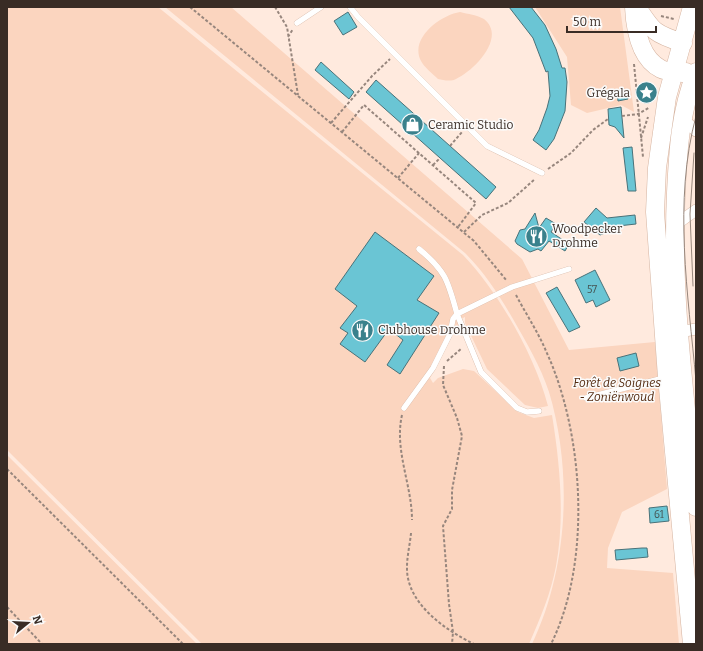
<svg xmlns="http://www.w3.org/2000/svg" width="703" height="651" font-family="Bitter,serif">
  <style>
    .green { fill: #fbd5bf }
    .building { fill: #6ac5d4; stroke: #497279 }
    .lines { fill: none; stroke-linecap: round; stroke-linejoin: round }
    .service-casing { stroke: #d5b4a1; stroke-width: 6 }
    .minor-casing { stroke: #d5b4a1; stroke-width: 12 }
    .primary-casing { stroke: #d5b4a1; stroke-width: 19 }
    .path { stroke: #97867d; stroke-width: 2; stroke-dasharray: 3 2; stroke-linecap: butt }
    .service { stroke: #fff; stroke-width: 5.5 }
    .minor { stroke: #fff; stroke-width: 11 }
    .primary { stroke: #fff; stroke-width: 18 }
    .tram { stroke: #96867c; stroke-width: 1 }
    .labels { text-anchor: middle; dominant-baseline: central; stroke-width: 3; stroke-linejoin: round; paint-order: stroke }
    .number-label { font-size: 10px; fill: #455251 }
    .poi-label { font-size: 12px; fill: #392c25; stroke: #fbfbfb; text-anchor: start }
    .park-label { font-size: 12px; font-style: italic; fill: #532a0f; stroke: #fbfbfb }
  </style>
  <rect width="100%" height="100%" fill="#ffeade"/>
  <path class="green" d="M7 7H158L463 255C498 291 535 356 548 406L538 408 525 405 487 369 465 323V317L459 320V327L456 328 430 378 433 383 438 378 463 369 474 371 518 412 534 418 552 415C560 464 565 517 556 566 551 593 540 619 529 644H202L7 450Z
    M165 7H231L522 259 569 350 655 342 667 489 622 512 608 548 607 568 673 573 679 644H532C568 569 573 472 549 392 541 367 526 342 513 319 499 295 485 273 465 253Z
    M535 7H620L634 112 621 105 587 113 571 105 567 57Z
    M460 12C468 14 477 15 484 19 507 37 474 71 456 79 451 82 443 80 438 79 433 74 424 67 421 61 409 38 441 15 460 12Z
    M7 455 197 644H7Z"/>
  <path class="building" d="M509 7H531L545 25 556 49 562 68H565L567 82 565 111 554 139 546 150 533 140 539 130 547 108 550 96 548 71 546 72 533 38Z
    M348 12 357 27 343 35 334 21Z
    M321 62 354 92 349 99 315 70Z
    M376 80 496 187 486 199 366 92Z
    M627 90 628 99 618 101 617 91Z
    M621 107 624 138 615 127 609 125 608 109Z
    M632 147 636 191H628L623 148Z
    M596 208 607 218 635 215 636 224 609 227 610 231 600 235 584 222Z
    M535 213 539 228 546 218 556 224 551 232 569 244 565 251 549 241 541 251 538 249 530 252 517 244 515 241 520 230 525 229Z
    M375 232 434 276 417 300 439 313 400 374 387 365 403 340 389 329 365 362 340 344 348 333 340 328 357 306 335 289Z
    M595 270 610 300 596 307 593 300 586 303 575 280Z
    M557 287 580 327 569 332 546 293Z
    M636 353 639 366 620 371 617 358Z
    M667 506 669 521 650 523 649 508Z
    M642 548H647L648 557 616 560 615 550Z"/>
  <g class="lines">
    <defs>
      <path id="service" d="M350 7 358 17 487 146 542 173
        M297 23 321 7
        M586 398 664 378
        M404 408 433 368 450 334 453 319 457 314C448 281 446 271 419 249
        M539 411 527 412 517 408 481 372 457 314 512 287 569 269"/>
      <path id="minor" d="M682 118 696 131
        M674 226 696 210
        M673 333 696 329"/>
      <path id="primary" d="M634 7C635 28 639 58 661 69 667 72 676 72 683 73L686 72
        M637 7C653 32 655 34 683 43
        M696 72C680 112 678 151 676 193 671 298 686 403 696 507
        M692 644 667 377 655 212 657 168 667 97 692 7"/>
    </defs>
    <use href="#service" class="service-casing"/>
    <use href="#minor" class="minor-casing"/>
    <use href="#primary" class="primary-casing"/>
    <path class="path" d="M190 7 474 241 507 281
      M275 7 287 27 298 95
      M661 16 674 19
      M288 37 293 29
      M634 64 643 157
      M622 116 638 114 650 107
      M331 123 372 76 390 59
      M342 132 364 105 476 203 458 227
      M641 138 648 117
      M450 146 462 132
      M433 165 440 158
      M548 169 571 153 593 130 608 119
      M398 178 419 153
      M464 232 482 215 508 203 535 179
      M516 295C526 314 538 332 546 351 584 433 592 562 551 644
      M447 361 462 348
      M444 366 443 385 457 418 462 436 452 490V509L443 526 449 604 453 632 452 644
      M402 415C394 450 412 485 412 520
      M7 469 183 644
      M411 533C410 544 407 556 407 567 406 603 445 630 474 644
      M7 607 42 644"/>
    <use href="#service" class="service"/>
    <use href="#minor" class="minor"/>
    <use href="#primary" class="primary"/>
    <path class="tram" d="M696 116C673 202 688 293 696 381
      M693 286 690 214 694 153"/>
  </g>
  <defs>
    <symbol id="sight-disc" viewBox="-11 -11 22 22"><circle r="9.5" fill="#3a818c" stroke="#fbfbfb"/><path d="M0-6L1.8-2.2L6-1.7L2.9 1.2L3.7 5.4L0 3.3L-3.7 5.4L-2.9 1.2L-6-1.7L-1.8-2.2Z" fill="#fff"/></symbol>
    <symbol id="shop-disc" viewBox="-11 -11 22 22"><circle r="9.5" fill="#3a818c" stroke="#fbfbfb"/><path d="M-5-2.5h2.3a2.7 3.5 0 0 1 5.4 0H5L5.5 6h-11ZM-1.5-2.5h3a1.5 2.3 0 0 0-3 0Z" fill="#fff"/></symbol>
    <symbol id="restaurant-disc" viewBox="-11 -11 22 22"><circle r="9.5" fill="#3a818c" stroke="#fbfbfb"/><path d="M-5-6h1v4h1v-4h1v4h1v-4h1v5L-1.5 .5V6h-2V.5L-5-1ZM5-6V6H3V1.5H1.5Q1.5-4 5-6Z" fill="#fff"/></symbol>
  </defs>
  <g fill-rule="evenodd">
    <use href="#sight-disc" x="634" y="80" width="25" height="25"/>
    <use href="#shop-disc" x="400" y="112" width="25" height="25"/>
    <use href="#restaurant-disc" x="524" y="224" width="25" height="25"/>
    <use href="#restaurant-disc" x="350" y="318" width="25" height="25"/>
  </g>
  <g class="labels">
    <g class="number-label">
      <text x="592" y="290">57</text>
      <text x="659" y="515">61</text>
    </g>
    <g class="poi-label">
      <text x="630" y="93" text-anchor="end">Grégala</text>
      <text x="428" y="125">Ceramic Studio</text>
      <text x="552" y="229">Woodpecker<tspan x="552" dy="14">Drohme</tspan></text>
      <text x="378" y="330">Clubhouse Drohme</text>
    </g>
    <g class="park-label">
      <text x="617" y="383">Forêt de Soignes<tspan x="617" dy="14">- Zoniënwoud</tspan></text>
    </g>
  </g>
  <rect width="703" height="651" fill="none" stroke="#392c25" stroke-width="16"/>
  <g transform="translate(28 623) rotate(72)" stroke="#fbfbfb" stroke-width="3" paint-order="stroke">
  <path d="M0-3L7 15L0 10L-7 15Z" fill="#392c25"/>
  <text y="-6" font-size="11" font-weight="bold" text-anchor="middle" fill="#392c25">N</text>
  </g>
  <path d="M567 26v6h89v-6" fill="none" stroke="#392c25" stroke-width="2"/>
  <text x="573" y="26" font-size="12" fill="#392c25" stroke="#fbfbfb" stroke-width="3" paint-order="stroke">50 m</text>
</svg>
